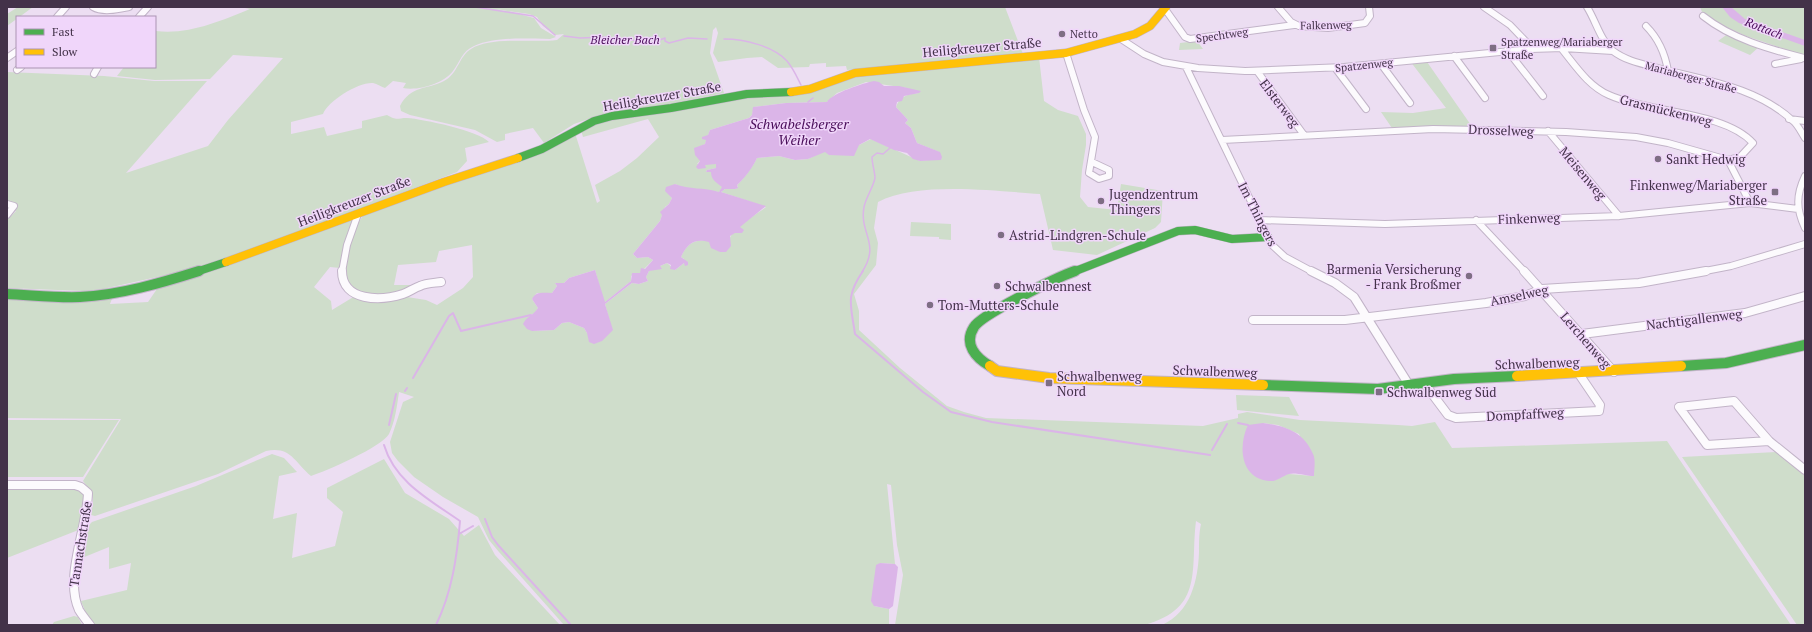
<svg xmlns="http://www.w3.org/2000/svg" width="1812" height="632" font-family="'PT Serif',serif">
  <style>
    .green { fill: #cfddcb; fill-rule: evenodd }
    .water { fill: #dbb5e8 }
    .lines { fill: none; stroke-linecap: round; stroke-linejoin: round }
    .stream-far1 { stroke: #dbb5e8; stroke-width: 1.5 }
    .stream { stroke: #dbb5e8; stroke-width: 2 }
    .river { fill: #dbb5e8; fill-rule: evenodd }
    .street-far1-casing { stroke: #c2b4c8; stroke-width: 8 }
    .street-casing { stroke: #c2b4c8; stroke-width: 10 }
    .fast-far1-casing { stroke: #c2b4c8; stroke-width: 9 }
    .fast-casing { stroke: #c2b4c8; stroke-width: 12 }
    .slow-far1-casing { stroke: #c2b4c8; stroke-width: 9 }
    .slow-casing { stroke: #c2b4c8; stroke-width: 12 }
    .street-far1 { stroke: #fcfafd; stroke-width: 6 }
    .street { stroke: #fcfafd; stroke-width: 8 }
    .fast-far1 { stroke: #4caf50; stroke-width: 8 }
    .fast { stroke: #4caf50; stroke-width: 10 }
    .slow-far1 { stroke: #ffc107; stroke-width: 8 }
    .slow { stroke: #ffc107; stroke-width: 10 }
    .poi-dot { fill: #7e6e84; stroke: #f0d6fa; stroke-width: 1.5 }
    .labels { text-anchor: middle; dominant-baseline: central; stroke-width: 3; stroke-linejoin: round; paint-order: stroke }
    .far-street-label { font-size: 11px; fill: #433249; stroke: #f0d6fa }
    .far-poi-label { font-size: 11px; fill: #433249; stroke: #f0d6fa; text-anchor: start }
    .far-water-label { font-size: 12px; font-style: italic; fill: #480b58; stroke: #f0d6fa }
    .street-label { font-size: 13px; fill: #433249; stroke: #f0d6fa }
    .poi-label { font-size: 13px; fill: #433249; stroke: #f0d6fa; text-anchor: start }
    .water-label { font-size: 14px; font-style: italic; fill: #480b58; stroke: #f0d6fa }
  </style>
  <rect width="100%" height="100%" fill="#ecdef2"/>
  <path class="green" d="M18 7H33L7 26V14Z
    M240 7H473L503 10 534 18 541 28 556 37 550 39C526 39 497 36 474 46 462 51 460 62 453 71 443 84 418 91 403 88L406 83 393 81 385 88C382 87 377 84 373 83 358 82 328 101 323 114L291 122V134L324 127 327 136 362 128V121L387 115C397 121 397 118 407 118 423 119 479 131 489 142L465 148 467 161 457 172 278 240 219 261 184 271 103 289 83 291 7 288V220L16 211 7 206V72L104 76 154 81H207L126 173 208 146 228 120 283 58 233 55 210 79 155 80 117 76 124 67H155L156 31C188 35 221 21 250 9Z
    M478 7H1005L1023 54 847 70 846 66 826 67V63L810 64 809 67 778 68 762 57 747 58 718 62 713 53 718 33 716 27 713 30 710 53 724 93 670 104 609 112 574 124 544 143 533 128 505 134V140L497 142 475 130 410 115 401 111 400 106C411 85 427 90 444 81 458 74 459 56 471 49 491 36 534 43 557 40L564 34 555 35 543 26 537 17 529 14Z
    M1700 7H1805V56L1746 36 1704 17Z
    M1729 33 1760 46 1750 55 1718 41Z
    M1197 41 1203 49 1179 50 1180 43Z
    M1039 57 1044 101 1058 110 1078 116 1086 134V145L1082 170 1080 197 1088 207 1117 210 1121 184 1163 191 1161 222 1155 228 1097 255 1053 250 1040 194C995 191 917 181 878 202L874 228 878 243 876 265 854 294 859 311V330L900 368 947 406 964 412 986 418 1203 426 1238 418V414L1247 412 1300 420 1398 425 1412 426 1435 422 1452 448 1667 441 1791 625H1162C1191 612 1198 580 1199 552 1199 543 1199 532 1201 524L1196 521C1190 568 1205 609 1144 625H895L903 575 897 545 891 485 887 484 895 564 880 563 874 606 889 609V625H564L499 552 489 540 478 517 443 497 414 477 398 461 392 453 390 442 403 402 414 397 399 392C397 406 395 422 389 434 382 447 326 471 311 476 294 462 291 446 266 451L218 474 95 516 91 515C94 496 95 496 83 481L121 419 7 418V297L113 296 110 304 148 302 159 286 353 218 354 219 340 264V268L330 267 314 287 331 301 332 310 355 296 385 299 407 297 426 300 437 305 463 288 473 277 472 245 439 251 436 262 398 265 394 285H413L402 293 364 295 351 288 345 277C347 257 350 229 365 214L464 176 523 160 575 133 597 203 600 201 595 185 620 171 637 158 659 137 648 119 583 137 581 130 615 118 672 111 749 96 780 95 811 92 862 75ZM866 82 907 88 919 93C908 94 900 96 896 107L908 120 905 123 911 128 917 143 939 152 928 160 920 161 871 139 859 145 822 152 808 159 795 160 779 156 757 158C753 166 743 180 737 185L738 187 735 189H725L721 192 766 207C755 216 731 227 729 242 708 242 691 233 681 257L684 259V263L675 270 667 263 649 271 646 277 648 281 639 284 632 283 605 304 612 330 587 333 584 328 569 322 562 323 554 330 532 331 530 315 535 313 538 308 532 299 537 293H552L557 286 555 283H564L569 278 595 270 604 303 631 281V276L636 273H640L653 260 648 257 637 258 633 254 660 221 665 207 669 204 672 198 669 194 675 184 685 188 719 192 723 187 712 172H706L707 170 716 168V164H697L700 161 699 147 705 144 710 130 749 118 752 115 754 107 786 103 827 102 837 93ZM1263 423 1278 425 1299 434 1313 476 1289 474Z
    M1425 59 1473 128 1394 131 1381 112 1413 113 1446 108 1410 61Z
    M911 222 951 224V240L939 239V237L910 236Z
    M1236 395 1289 397 1299 416 1237 410Z
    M7 420H119L83 477H7Z
    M1776 452 1805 476V625H1797L1682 457Z
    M272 454 284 458 297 472 279 476 273 519 297 513 292 558 335 546 343 512 327 498V488L384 459 405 493 449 519 464 536 479 525 495 555 560 625H96C87 620 85 610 81 601L127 590 131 563 109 569V547L82 558 87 527 92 522 196 486Z
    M7 488 75 489 82 491 85 495 81 529 7 558Z
    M74 616 78 617 82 625H52L54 622Z"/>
  <path class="water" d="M874 81 879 82 884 86H899L921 91 919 93 904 96 902 101 897 102 896 107 908 120 905 123 911 128 917 143 940 152 942 157 941 160 920 161 913 159 907 153 894 150 870 139 859 145 854 156 829 155 825 152 808 159 795 160 779 156 757 158C753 167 744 179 737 185L738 188 735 189H725L721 192 766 206 740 227 744 230 742 233H735L730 236 731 246 726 252H720L711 248 709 242C694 238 687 244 681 257L688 262V265L685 266 684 263 675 270 670 269 671 265 667 263 660 266 662 269 649 271 646 277 648 281 639 284 632 283 605 304 613 330 602 341 594 344 589 342 587 333 584 328 569 322 562 323 554 330 532 331 527 329 523 324C527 316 534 315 538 308L532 299C536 291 543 293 552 293L557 286 555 283H564L569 278 595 270 605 302 631 281 632 273H640L641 268 645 269 653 260 648 257 637 258 633 254 660 221 662 215 660 212 669 204 672 198 665 191 666 187 675 184C689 190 704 187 719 192L722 187C717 183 711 180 711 172H706L707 170 716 168V164L705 165 706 168 698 169 696 167 700 161 695 155 694 148 705 144 706 140 702 139V137L708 135 710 130 749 118 752 115 753 107 786 103 827 102C832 93 864 83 874 81Z
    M1263 423C1285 426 1304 432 1313 454 1316 460 1314 470 1314 476 1307 476 1295 472 1289 474 1282 476 1277 482 1269 481 1240 478 1238 446 1248 425Z
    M880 563 895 564 898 567 893 606 889 609 874 606 871 601 876 565Z"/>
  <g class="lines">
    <path class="stream-far1" d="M475 7 533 16 555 35
      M564 36 580 38 607 37V40L615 38 619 41C627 38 630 41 638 40 644 39 650 37 657 37V41L665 38V41L669 43 688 38 707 39
      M724 39C744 39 773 46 787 61 793 68 797 77 801 85
      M808 102 813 98
      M862 272C881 243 859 234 864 207 866 197 873 188 875 178 875 172 872 164 872 157L877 153 883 154 890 148"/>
    <path class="stream" d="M863 271C845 297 851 305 855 334L923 392 951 412 992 422 1210 455
      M413 378 449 316 453 313 461 331 531 315
      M405 391 407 388
      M1238 423 1248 425
      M389 425 396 394
      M384 445C395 482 430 500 460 521 457 557 452 592 436 625
      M1212 450 1227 424
      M485 519 492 537 498 545 570 624
      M459 534 473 526"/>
    <path class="river" d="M1722 7H1731L1745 19 1805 40V46L1739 23 1730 17Z"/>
    <defs>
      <path id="street-far1" d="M93 7C103 13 119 9 129 7
        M1278 7 1291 22 1299 26 1328 28 1365 23 1370 16 1369 7
        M1484 7 1510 25 1533 49
        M1587 7C1596 21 1600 40 1613 51 1626 61 1643 64 1658 68 1704 80 1757 87 1793 121 1798 125 1801 132 1805 138
        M1165 9 1185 37 1190 39 1294 25
        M1703 16C1732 39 1769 49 1804 58
        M57 17 66 7
        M139 17 148 7
        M1646 26C1659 39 1665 53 1668 71
        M1121 39 1144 54 1163 62 1198 68 1245 71 1344 67 1531 49 1563 48 1613 51
        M1561 48C1575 65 1588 86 1609 95 1649 113 1724 111 1753 143L1740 157 1728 160
        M1507 50 1543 96
        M1066 53 1084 110 1095 137 1089 173 1099 179 1109 176V170L1092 162
        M1454 56 1485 98
        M7 58 17 51
        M1381 64 1410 103
        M1775 64 1801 59
        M1186 67 1272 245 1285 257 1313 272
        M1336 69 1366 109
        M17 70 21 67
        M1257 71 1304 135
        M94 74 98 67
        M1789 119 1805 121
        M1548 131 1619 216
        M1222 140 1433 129 1566 132 1636 137 1668 143 1728 160 1750 203
        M1805 176C1796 195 1796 209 1805 228
        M7 204 14 206 7 215
        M1260 220 1385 224 1619 216 1750 203 1798 209
        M1476 220 1525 272
        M342 272 347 245 358 214
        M1700 272 1731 266 1805 244"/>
      <path id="street" d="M342 271C342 302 381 301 403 294 409 292 414 288 420 286 426 283 434 283 441 282
        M1311 271 1335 283 1354 297 1409 385
        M1524 271 1614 372
        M1253 320H1345L1486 303 1525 296 1542 289 1639 283 1706 271
        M1582 334 1745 313 1805 296
        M1424 383 1448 415 1456 418 1599 411 1600 405 1579 374
        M1734 401 1769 441 1707 445 1679 407Z
        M1769 441 1805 470
        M7 485H75L81 487 88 493C87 529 64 577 79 610 82 615 86 620 90 625"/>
      <path id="fast-far1" d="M518 158 542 149 594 121 612 116 671 108 747 94 791 92
        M196 272 226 262
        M1073 272 1178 231 1195 230 1232 239 1268 237"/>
      <path id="fast" d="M7 294C31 295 56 298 80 297 120 295 161 283 199 271
        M990 366C976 358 963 344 974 327 982 314 1058 277 1075 271
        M1681 366 1726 363 1805 345
        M1263 385 1378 389 1454 379 1517 376"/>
      <path id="slow-far1" d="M791 92 810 89 855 73 1066 53 1135 34 1150 26 1166 7
        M226 262 444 182 518 158"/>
      <path id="slow" d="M990 366 997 371 1049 378 1263 385
        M1517 376 1681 366"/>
    </defs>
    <use href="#street-far1" class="street-far1-casing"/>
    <use href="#street" class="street-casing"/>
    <use href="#fast-far1" class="fast-far1-casing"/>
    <use href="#fast" class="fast-casing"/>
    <use href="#slow-far1" class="slow-far1-casing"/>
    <use href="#slow" class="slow-casing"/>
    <use href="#street-far1" class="street-far1"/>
    <use href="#street" class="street"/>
    <use href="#fast-far1" class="fast-far1"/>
    <use href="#fast" class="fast"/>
    <use href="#slow-far1" class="slow-far1"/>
    <use href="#slow" class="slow"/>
  </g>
  <g class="poi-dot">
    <circle cx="1062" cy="34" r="4"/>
    <rect x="1489" y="44" width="8" height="8" rx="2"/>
    <circle cx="1658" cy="159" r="4"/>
    <rect x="1771" y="188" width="8" height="8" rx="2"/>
    <circle cx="1101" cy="201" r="4"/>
    <circle cx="1001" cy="235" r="4"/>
    <circle cx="1469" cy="276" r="4"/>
    <circle cx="997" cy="286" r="4"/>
    <circle cx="930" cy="305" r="4"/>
    <rect x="1045" y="379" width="8" height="8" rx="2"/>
    <rect x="1375" y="388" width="8" height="8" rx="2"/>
  </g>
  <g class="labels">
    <g class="far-street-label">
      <text transform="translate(1326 25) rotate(-1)">Falkenweg</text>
      <text transform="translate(1222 35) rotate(-8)">Spechtweg</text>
      <text transform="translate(1364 65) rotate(-6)">Spatzenweg</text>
      <text transform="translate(1691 77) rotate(15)">Mariaberger Straße</text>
    </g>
    <g class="far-poi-label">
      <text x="1070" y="34">Netto</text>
      <text x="1501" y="42">Spatzenweg/Mariaberger<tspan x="1501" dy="13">Straße</tspan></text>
    </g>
    <g class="far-water-label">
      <text transform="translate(1764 28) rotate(21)">Rottach</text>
      <text x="625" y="39">Bleicher Bach</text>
    </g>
    <g class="street-label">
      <text transform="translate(982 47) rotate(-5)">Heiligkreuzer Straße</text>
      <text transform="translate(662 96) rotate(-10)">Heiligkreuzer Straße</text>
      <text transform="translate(1280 103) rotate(53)">Elsterweg</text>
      <text transform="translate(1666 110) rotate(14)">Grasmückenweg</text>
      <text transform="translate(1501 130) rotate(2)">Drosselweg</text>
      <text transform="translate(1583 173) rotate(50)">Meisenweg</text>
      <text transform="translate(354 201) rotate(-21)">Heiligkreuzer Straße</text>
      <text transform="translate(1258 214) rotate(63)">Im Thingers</text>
      <text transform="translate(1529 218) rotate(-2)">Finkenweg</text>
      <text transform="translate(1519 295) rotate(-12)">Amselweg</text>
      <text transform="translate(1694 319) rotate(-7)">Nachtigallenweg</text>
      <text transform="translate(1586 340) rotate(49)">Lerchenweg</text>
      <text transform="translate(1537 363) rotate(-2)">Schwalbenweg</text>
      <text transform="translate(1215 371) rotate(2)">Schwalbenweg</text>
      <text transform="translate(1525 414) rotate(-3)">Dompfaffweg</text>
      <text transform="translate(80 544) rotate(-81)">Tannachstraße</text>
    </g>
    <g class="poi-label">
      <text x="1666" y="159">Sankt Hedwig</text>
      <text x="1767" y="185" text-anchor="end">Finkenweg/Mariaberger<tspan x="1767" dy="15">Straße</tspan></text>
      <text x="1109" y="194">Jugendzentrum<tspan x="1109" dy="15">Thingers</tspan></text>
      <text x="1009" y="235">Astrid-Lindgren-Schule</text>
      <text x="1461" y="269" text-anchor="end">Barmenia Versicherung<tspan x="1461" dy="15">- Frank Broßmer</tspan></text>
      <text x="1005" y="286">Schwalbennest</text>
      <text x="938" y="305">Tom-Mutters-Schule</text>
      <text x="1057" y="376">Schwalbenweg<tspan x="1057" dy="15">Nord</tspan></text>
      <text x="1387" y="392">Schwalbenweg Süd</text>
    </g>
    <g class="water-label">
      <text x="799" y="123">Schwabelsberger<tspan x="799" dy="16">Weiher</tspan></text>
    </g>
  </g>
  <rect width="1812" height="632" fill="none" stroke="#433249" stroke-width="16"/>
  <rect x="16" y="16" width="140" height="52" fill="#f0d6fa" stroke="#ab94b3"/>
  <rect x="24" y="29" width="20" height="6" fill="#4caf50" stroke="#ab94b3"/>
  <text x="52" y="36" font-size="12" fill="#433249">Fast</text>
  <rect x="24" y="49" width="20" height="6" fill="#ffc107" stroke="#ab94b3"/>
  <text x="52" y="56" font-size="12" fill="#433249">Slow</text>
</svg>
